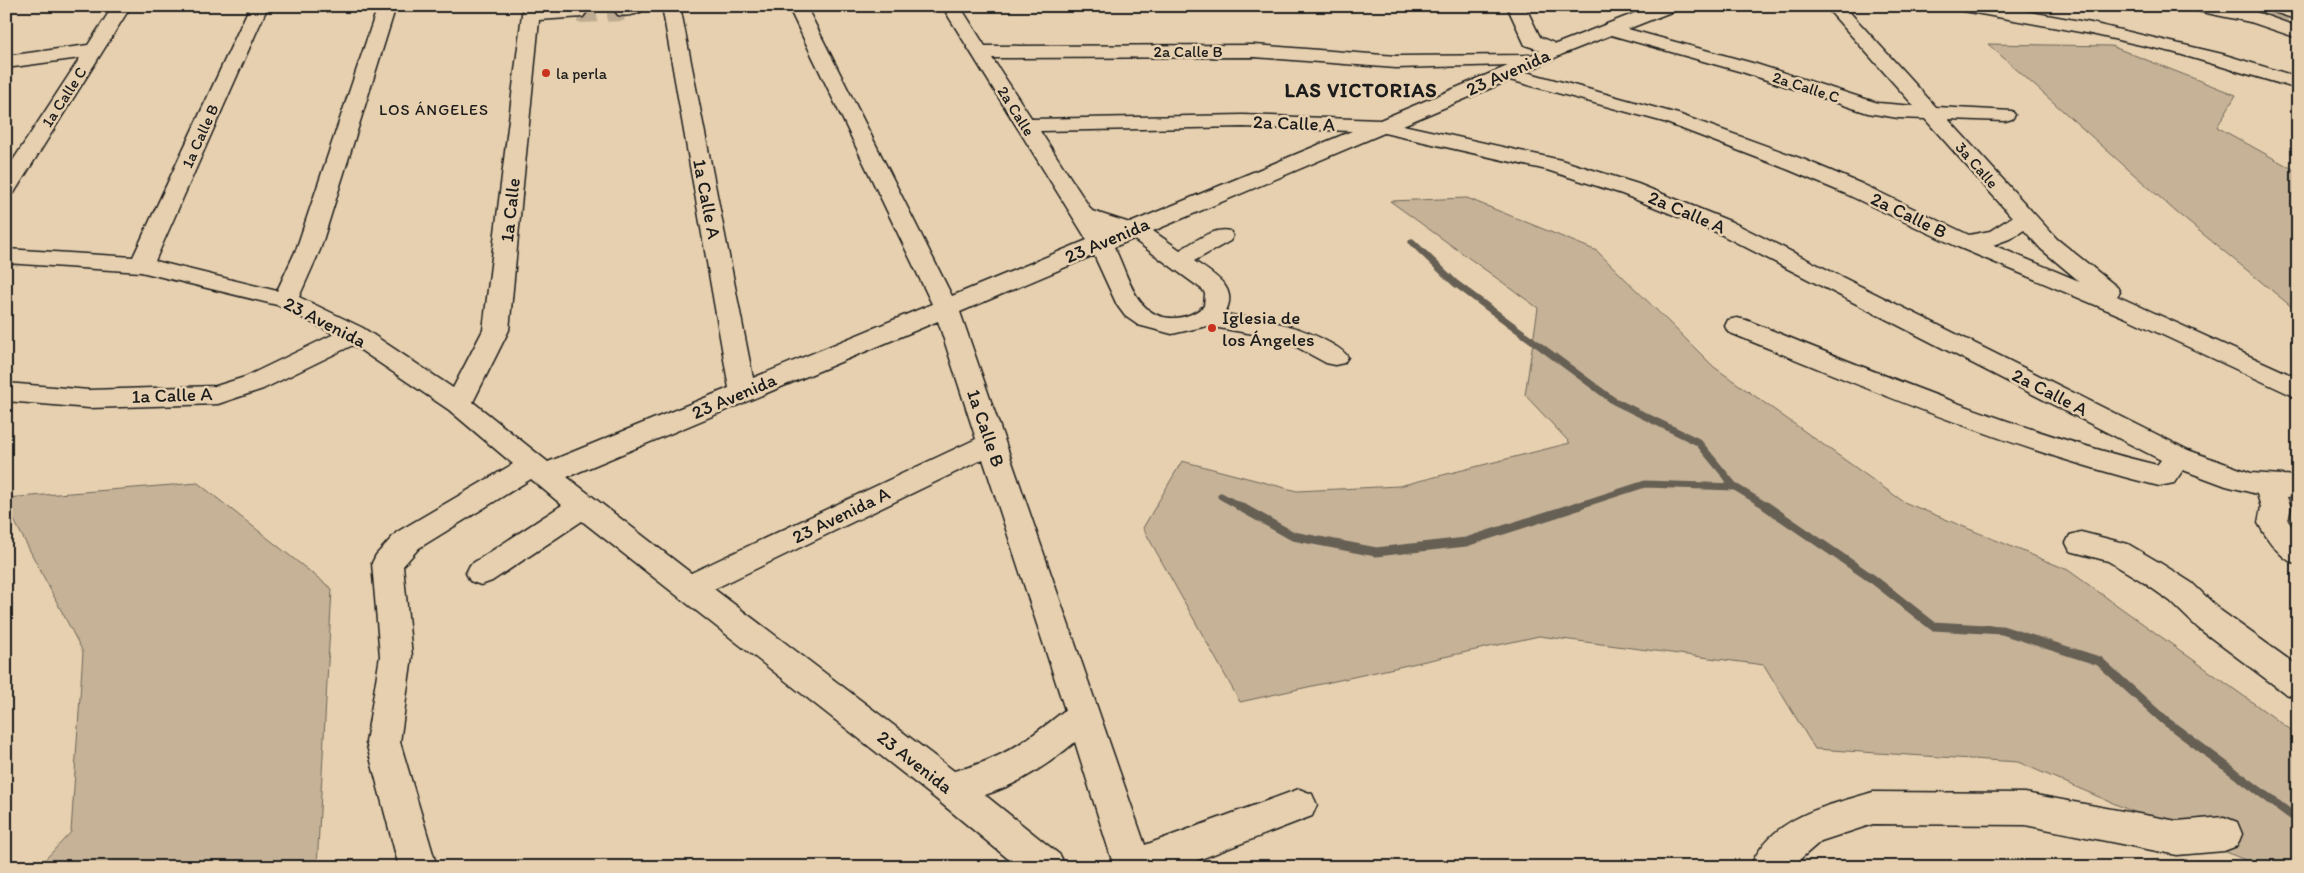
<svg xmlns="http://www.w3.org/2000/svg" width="2304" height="873" font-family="Itim,sans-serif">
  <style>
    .green { fill: #c5b297; stroke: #70675a }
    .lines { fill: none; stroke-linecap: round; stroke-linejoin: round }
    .stream-far1 { stroke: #665f53; stroke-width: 7 }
    .stream { stroke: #665f53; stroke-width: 9 }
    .minor-tunnel { stroke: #beac92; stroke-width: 20; stroke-dasharray: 20 10; stroke-linecap: butt }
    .highway-tunnel { stroke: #beac92; stroke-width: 20; stroke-dasharray: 20 10; stroke-linecap: butt }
    .minor-casing { stroke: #1c1c1c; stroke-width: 3 }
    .major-casing { stroke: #1c1c1c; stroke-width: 3 }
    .highway-casing { stroke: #1c1c1c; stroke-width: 3 }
    .minor { fill: #e6d0af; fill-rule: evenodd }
    .major { fill: #e6d0af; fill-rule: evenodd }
    .highway { fill: #e6d0af; fill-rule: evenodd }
    .poi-dot { fill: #c8321e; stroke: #e6d0af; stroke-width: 2 }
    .labels { text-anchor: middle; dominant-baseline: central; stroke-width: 5; stroke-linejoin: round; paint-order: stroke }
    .far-street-label { font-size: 16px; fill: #1c1c1c; stroke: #e6d0af }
    .far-poi-label { font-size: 16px; fill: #1c1c1c; stroke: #e6d0af; text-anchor: start }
    .far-neighbourhood-label { font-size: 16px; letter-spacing: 1px; fill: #1c1c1c; stroke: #e6d0af }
    .street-label { font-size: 19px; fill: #1c1c1c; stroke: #e6d0af }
    .poi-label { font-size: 19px; fill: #1c1c1c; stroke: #e6d0af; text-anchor: start }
    .far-district-label { font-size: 20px; font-weight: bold; letter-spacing: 1px; fill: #1c1c1c; stroke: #e6d0af }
  </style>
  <rect width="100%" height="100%" fill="#e6d0af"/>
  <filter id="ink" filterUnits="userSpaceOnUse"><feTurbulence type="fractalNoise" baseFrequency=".02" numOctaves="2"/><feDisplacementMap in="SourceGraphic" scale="10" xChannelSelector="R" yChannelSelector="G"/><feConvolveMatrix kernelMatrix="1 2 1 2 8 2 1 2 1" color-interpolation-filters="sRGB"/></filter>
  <g filter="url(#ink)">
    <path class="green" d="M1988 44 2111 46 2236 95 2217 127 2298 172V312L2176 212Z
      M1467 198 1597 251 1714 367 1904 502 2068 570 2298 735V867H2261L2018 762 1815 749 1764 665 1539 636 1240 702 1143 528 1182 461 1297 491 1399 486 1570 443 1525 395 1538 308 1390 201Z
      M198 483 332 589 317 867H38L71 832 83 652 6 505V498Z"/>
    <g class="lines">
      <path class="stream-far1" d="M1412 242 1455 283 1614 401 1698 442 1735 487
        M1221 496 1241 507
        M1574 507 1645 484 1735 487 1768 507"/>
      <path class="stream" d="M1239 506 1293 536 1376 552 1466 542 1578 506
        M1766 506 1874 580 1933 626 2002 630 2099 661 2164 720 2298 820"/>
      <path class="minor-tunnel" d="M577 13 624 11"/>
      <path class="highway-tunnel" d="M2240 6 2298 26"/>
      <defs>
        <path id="minor" d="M113 6H131L17 188 14 193 6 194V171L80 58 6 68V56L88 45Z
          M250 6H268L155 261 277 291 296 250 378 6H396L320 250 299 297 363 328 453 388 483 330 523 6H541V9H583L586 13 583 17 539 20 509 330 473 402 548 462 729 388 662 6H680L753 378 932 304 788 6H806L952 296 1087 240 942 6H960L985 46 1254 45 1396 56 1531 55 1540 50 1525 45 1507 6H1525L1540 37 1556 44 1653 6H1679L1676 10 1628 29 1756 64 1878 103 1914 106 1825 6H1844L1936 107 2012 111 2015 115 2012 119 2005 121 1948 119 2057 239 2117 287 2120 292 2117 296 2298 378V398L2124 317 1958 247 1846 194 1789 170 1664 122 1510 80 1403 125 1561 160 1638 184 1732 222 2188 450 2251 473 2298 476V496L2287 497 2291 507 2288 521 2298 533V565C2281 560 2267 539 2258 523L2261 507 2257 494 2226 486 2183 470 2174 483 2159 486C2009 449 1871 390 1728 332L1725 326 1728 320 1737 318 1746 320C1881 374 2015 431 2157 465L2161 460 1716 232 1622 194 1547 170 1384 133 1153 231 1180 250C1195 242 1212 227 1230 231L1233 236 1230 241 1194 261C1213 274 1241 288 1224 314 1263 320 1295 323 1330 343 1337 347 1343 350 1348 357L1344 363 1335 365 1326 363 1282 339 1207 326 1172 334 1138 325 1125 316 1117 305 1094 255 960 312 1145 845 1299 789 1312 794 1317 805 1312 816 1180 867H1114L1075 742C1049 764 1018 785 985 795L1060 855 1066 867H1018L936 799 582 521 492 581 481 585 470 581 466 573 470 565 562 505 531 479 419 548 403 566 412 656 400 742 437 867H399L366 742 380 656 372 563 376 555 397 532 513 464 449 410 353 345 263 389 218 404 89 408 6 401V383L89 390 216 386 245 377 334 334 277 305 141 272 6 263V249L133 257ZM1611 35 1742 72 1868 113 1898 118 1925 119 2012 217 1990 231 1969 235 1862 184 1805 160 1678 114 1526 72 1563 54ZM1254 57 1396 68 1510 65 1380 120 1243 115 1032 119 992 58ZM1243 127 1352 131 1130 223 1092 211 1040 131ZM2024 230 2041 249 2079 281 1993 245 2012 238ZM1133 239 1203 290 1205 294 1204 306C1196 313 1187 317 1176 318 1135 320 1129 275 1114 247ZM938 321 976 439 691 573 567 477ZM983 459 1065 710C1028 740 1001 760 954 771L714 589Z
          M621 6H648C642 14 627 17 618 15L615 11Z
          M1955 6H1997L2091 23 2222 54 2298 77V89L2172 52 2091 34 1964 11 1958 10Z
          M2189 6H2224L2256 13 2259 17 2256 21 2250 22 2192 10Z
          M2081 532 2128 544 2162 564 2192 583 2220 610 2298 666V698L2286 694 2198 628 2170 601 2140 580 2108 561 2070 551 2066 543 2070 535Z
          M1873 792 2025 793 2177 821 2224 817 2237 822 2242 834 2237 846 2224 851 2177 855 2025 825 1873 824 1821 841 1791 867H1750C1773 815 1825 807 1873 792Z"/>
        <path id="major" d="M2212 6H2239L2298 27V38L2215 10Z"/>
        <path id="highway" d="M2265 6H2291L2298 9V20L2268 10Z"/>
      </defs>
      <use href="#minor" class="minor-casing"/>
      <use href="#major" class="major-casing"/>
      <use href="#highway" class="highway-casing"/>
      <use href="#minor" class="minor"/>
      <use href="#major" class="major"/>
      <use href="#highway" class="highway"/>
    </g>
  </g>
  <g class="poi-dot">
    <circle cx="546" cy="73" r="5"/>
    <circle cx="1212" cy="328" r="5"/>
  </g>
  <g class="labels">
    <g class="far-street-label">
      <text x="1188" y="51">2a Calle B</text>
      <text transform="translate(1806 87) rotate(18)">2a Calle C</text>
      <text transform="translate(64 97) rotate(-57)">1a Calle C</text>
      <text transform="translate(1016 111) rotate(58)">2a Calle</text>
      <text transform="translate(200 136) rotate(-66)">1a Calle B</text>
      <text transform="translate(1977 165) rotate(49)">3a Calle</text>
    </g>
    <g class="far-poi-label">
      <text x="556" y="73">la perla</text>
    </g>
    <g class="far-neighbourhood-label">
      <text x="434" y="109">LOS ÁNGELES</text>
    </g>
    <g class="street-label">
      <text transform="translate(1508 72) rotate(-24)">23 Avenida</text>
      <text transform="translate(1294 123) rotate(2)">2a Calle A</text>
      <text transform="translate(707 199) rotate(79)">1a Calle A</text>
      <text transform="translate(510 210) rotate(-84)">1a Calle</text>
      <text transform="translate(1687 212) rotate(23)">2a Calle A</text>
      <text transform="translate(1909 215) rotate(26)">2a Calle B</text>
      <text transform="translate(1107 240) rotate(-23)">23 Avenida</text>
      <text transform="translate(325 322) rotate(27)">23 Avenida</text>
      <text transform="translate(2050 392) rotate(27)">2a Calle A</text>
      <text transform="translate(172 395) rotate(-2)">1a Calle A</text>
      <text transform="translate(734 396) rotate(-23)">23 Avenida</text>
      <text transform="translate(986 428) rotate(71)">1a Calle B</text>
      <text transform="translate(841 515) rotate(-26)">23 Avenida A</text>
      <text transform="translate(915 762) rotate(38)">23 Avenida</text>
    </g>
    <g class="poi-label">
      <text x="1222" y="317">Iglesia de<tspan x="1222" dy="22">los Ángeles</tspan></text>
    </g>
    <g class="far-district-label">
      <text x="1361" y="90">LAS VICTORIAS</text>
    </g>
  </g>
  <rect width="2304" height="873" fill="none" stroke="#e6d0af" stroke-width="25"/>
  <rect x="12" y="12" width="2279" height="848" fill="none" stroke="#1c1c1c" stroke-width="2" filter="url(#ink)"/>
</svg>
